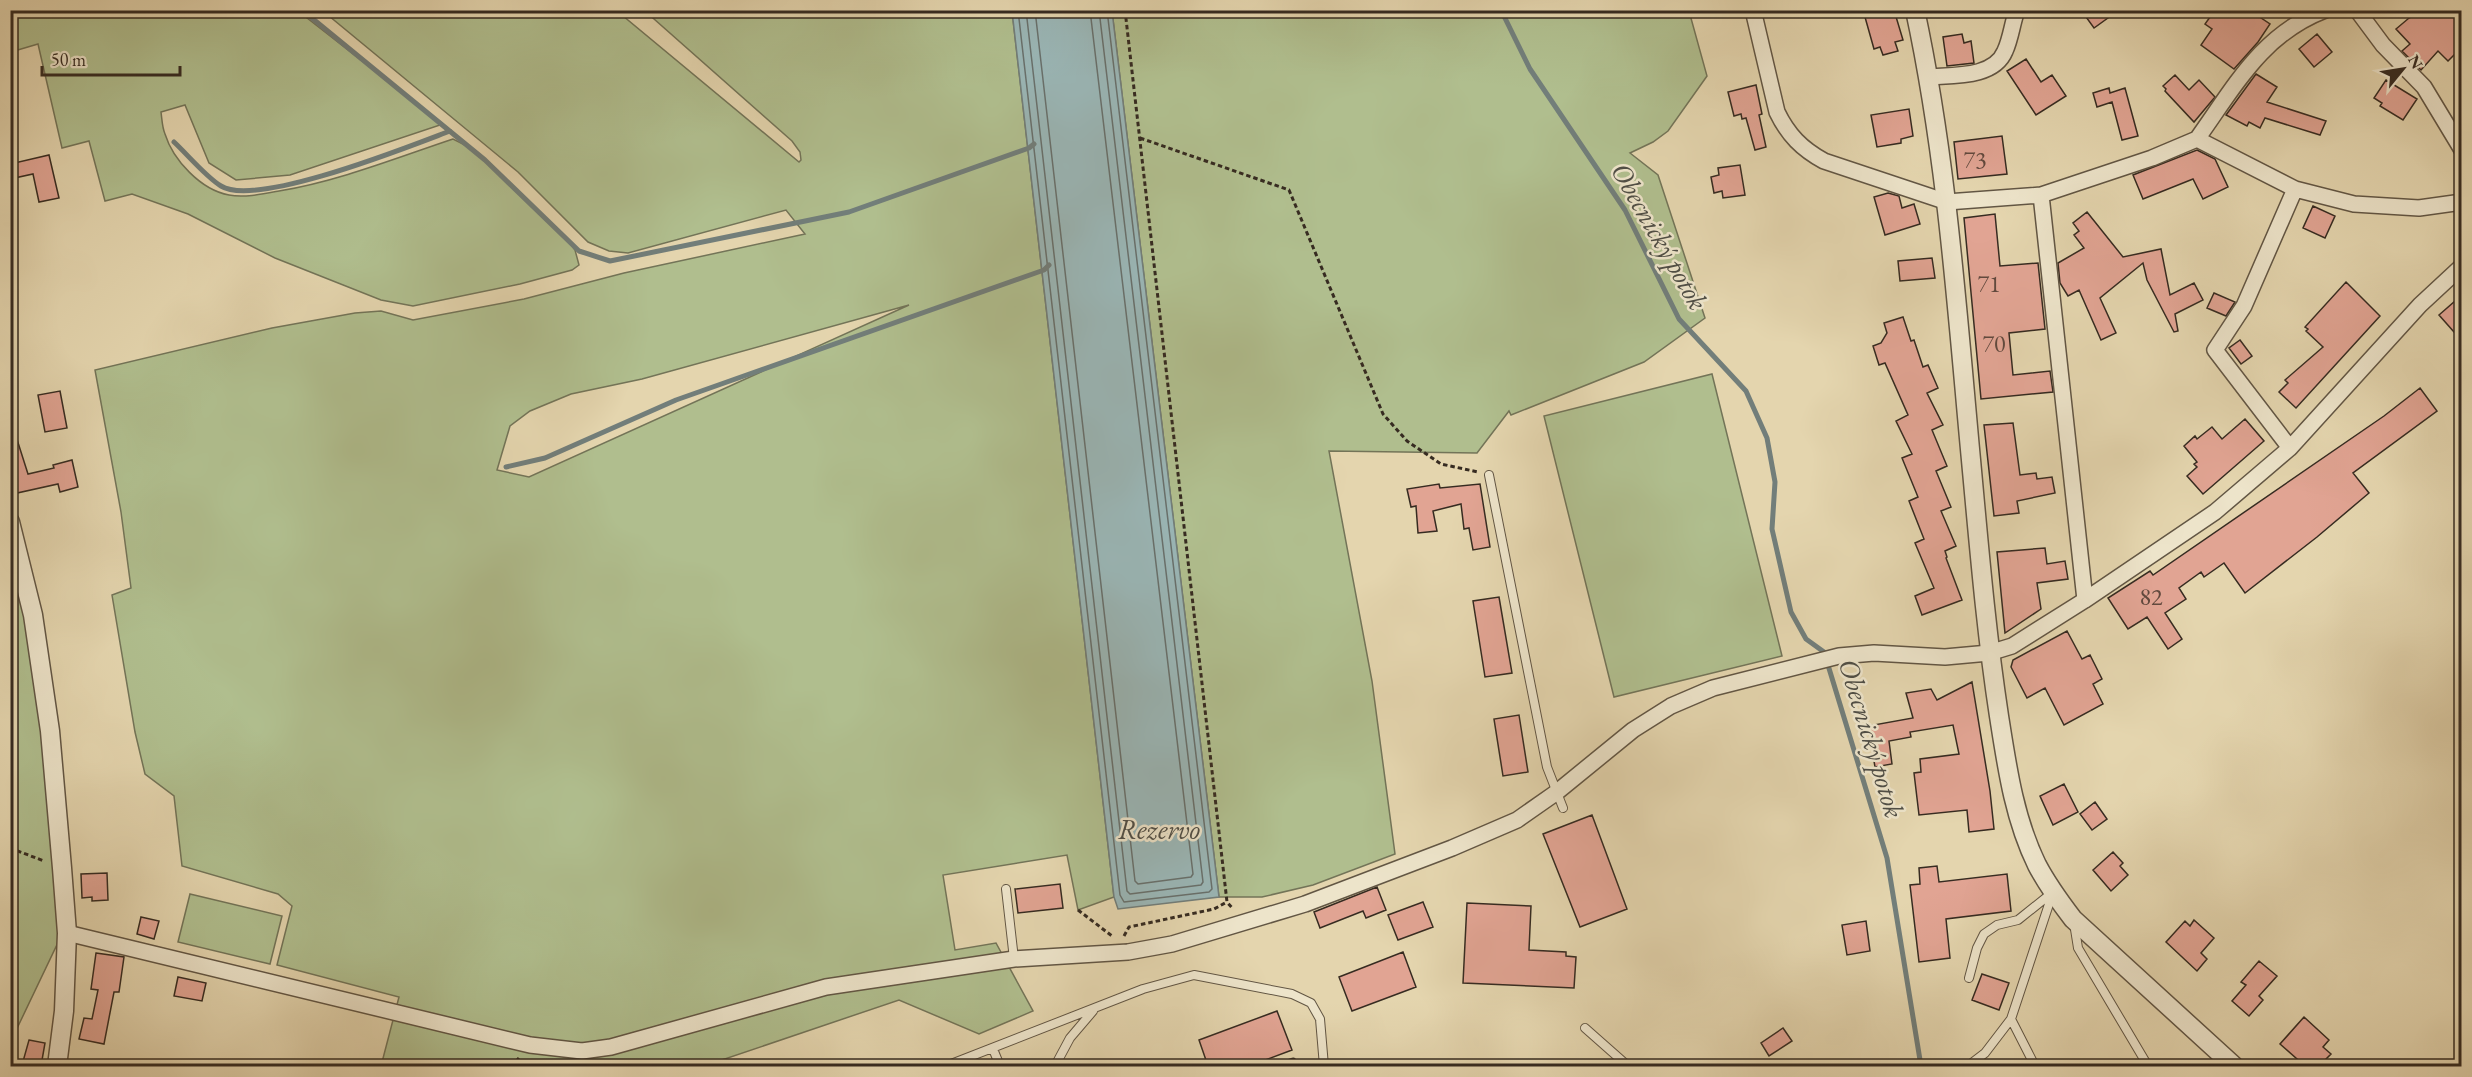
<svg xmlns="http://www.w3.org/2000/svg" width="2472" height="1077" font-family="'EB Garamond',serif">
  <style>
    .green { fill: #b0be8e; stroke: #737458; stroke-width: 1.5; fill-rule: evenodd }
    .water { fill: #9ab6b6; stroke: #727e7a; stroke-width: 1.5 }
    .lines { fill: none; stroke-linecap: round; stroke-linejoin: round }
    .shore { stroke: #68706c; stroke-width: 1.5 }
    .stream { stroke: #727e7a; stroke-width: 5 }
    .building { fill: #e1a493; stroke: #362b21; stroke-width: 1.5 }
    .service-casing { stroke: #625644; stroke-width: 10 }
    .minor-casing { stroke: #625644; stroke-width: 18 }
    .tertiary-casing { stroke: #625644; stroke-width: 21 }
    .path { stroke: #362b21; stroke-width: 3; stroke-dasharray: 4.5 3; stroke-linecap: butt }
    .service { stroke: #ede4ca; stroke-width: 8 }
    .minor { stroke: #ede4ca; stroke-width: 15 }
    .tertiary { stroke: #ede4ca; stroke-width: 18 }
    .rail-casing { stroke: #362b21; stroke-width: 7 }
    .rail { stroke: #ede4ca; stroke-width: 4.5; stroke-dasharray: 14; stroke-linecap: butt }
    .labels { text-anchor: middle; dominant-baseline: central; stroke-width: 5; stroke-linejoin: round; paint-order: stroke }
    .number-label { font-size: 24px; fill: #61493e }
    .water-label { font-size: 28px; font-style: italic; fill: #4f4e46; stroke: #ede4ca }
  </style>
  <rect width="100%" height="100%" fill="#e4d5ae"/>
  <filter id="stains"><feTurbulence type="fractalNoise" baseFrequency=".00333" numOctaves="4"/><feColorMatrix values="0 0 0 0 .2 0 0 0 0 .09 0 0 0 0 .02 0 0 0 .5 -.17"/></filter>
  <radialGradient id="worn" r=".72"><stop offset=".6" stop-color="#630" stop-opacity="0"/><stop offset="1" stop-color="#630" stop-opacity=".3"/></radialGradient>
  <path class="green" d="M11 10 298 11 443 124 290 175 236 180 209 163 185 105 161 112C162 119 162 127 165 134 173 160 201 190 229 195 244 198 263 194 279 191 339 181 396 158 453 139L475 150 566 238 575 250 579 265 572 270 520 284 413 306 381 300 275 258 188 214 132 194 105 201 89 141 62 148 38 44 11 52Z
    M323 11H617L799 162 801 160 800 152 792 141 645 11H1012L1114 897 1078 910 1067 855 943 875 955 950 996 943 1033 1011 979 1034 899 1000 704 1066H381L399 997 277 965 292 906 278 894 182 866 174 796 145 774 135 732 112 595 131 588 121 512 95 370 272 328 355 313 381 311 413 320 524 299 624 273 805 234 786 210 628 253 609 251 588 242 518 172ZM909 305 529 477 497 470 510 426 530 411 571 394 642 379Z
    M1112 11H1689L1707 76 1668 131 1653 142 1630 153 1658 175 1705 318 1644 362 1511 415 1509 411 1477 453 1329 451 1372 681 1395 854 1313 885 1262 897H1219Z
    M1712 374 1782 656 1614 697 1544 416Z
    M10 539 35 625 63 932 11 1041Z
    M190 894 282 916 270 964 178 942Z"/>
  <path class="water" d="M1012 11H1112L1219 897 1118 909 1114 897Z"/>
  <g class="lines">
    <path class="shore" d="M1018 10 1120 895 1124 902 1209 892 1212 889 1107 10
      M1026 10 1127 891 1130 894 1201 885 1203 882 1099 10
      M1035 10 1135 881 1138 884 1191 877 1193 874 1090 10"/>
    <path class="stream" d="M302 10 485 160 579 251 610 261 849 212 1029 148 1034 144
      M1501 10 1530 69 1625 210 1679 319 1746 391 1767 438 1775 482 1772 529 1791 612 1806 639 1824 652 1887 858 1921 1066
      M174 142C187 154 206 177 221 186 256 208 410 146 450 131
      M506 467 545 458 676 400 1044 270 1049 265"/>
  </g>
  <path class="building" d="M1863 10H1894L1903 40 1895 42 1898 51 1883 55 1880 47 1874 49Z
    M2081 10H2119L2094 28Z
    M2215 10H2249L2270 24 2258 42 2234 69 2201 45 2212 29 2205 24Z
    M2424 10H2462V47L2448 61 2438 51 2421 70 2402 51 2410 44 2396 29 2409 18Z
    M1962 34 1964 43 1971 41 1974 63 1947 66 1943 37Z
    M2317 34 2332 52 2314 67 2299 49Z
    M2026 59 2041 82 2052 75 2066 96 2036 115 2007 71Z
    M2256 74 2277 87 2267 102 2326 121 2320 135 2265 118 2260 128 2249 122 2247 126 2226 115Z
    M2175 75 2189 90 2199 80 2215 97 2194 122 2165 91 2166 89 2163 86Z
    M2386 80 2417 99 2403 120 2380 106 2382 103 2374 98Z
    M1756 85 1762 114 1759 115 1766 147 1755 150 1746 118 1742 119 1741 114 1734 116 1728 92Z
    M2109 88 2110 93 2125 88 2138 136 2122 140 2112 102 2097 107 2093 93Z
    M1909 109 1913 136 1901 139V143L1877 147 1871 115Z
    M2002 136 2007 174 1958 179 1954 142Z
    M2197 150 2215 159 2228 187 2203 199 2193 179 2143 199 2133 175Z
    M49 155 59 198 39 202 33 174 10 179V164Z
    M1740 165 1745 195 1723 198 1722 191 1714 193 1711 177 1719 175 1718 168Z
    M1888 193 1899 196 1902 208 1914 204 1920 224 1885 235 1874 197Z
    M2313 206 2335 216 2325 238 2303 228Z
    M2087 212 2123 257 2161 249 2170 295 2194 283 2203 300 2175 314 2178 331 2174 332 2147 280 2143 263 2100 298 2116 333 2101 340 2079 290 2068 296 2060 283 2058 263 2084 248 2074 235 2079 231 2073 223Z
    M1995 214 2000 266 2038 263 2045 329 2009 333 2013 375 2050 371 2053 392 1981 399 1964 218Z
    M1932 258 1935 278 1900 281 1898 261Z
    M2346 282 2380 316 2296 408 2279 392 2288 383 2285 380 2323 347 2306 331 2308 329 2305 327Z
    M2214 293 2235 302 2226 316 2207 308Z
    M2462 295V341L2439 315Z
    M1903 317 1911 341 1914 340 1923 367 1928 365 1938 388 1927 393 1943 425 1932 430 1947 466 1936 471 1951 507 1941 511 1956 546 1945 551 1947 557 1946 558 1962 600 1922 615 1915 596 1934 588 1915 543 1924 539 1909 501 1918 497 1902 458 1912 454 1896 421 1908 415 1885 363 1879 365 1873 346 1881 343 1887 333 1884 323Z
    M2240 340 2252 356 2241 364 2229 348Z
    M2420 388 2437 411 2353 473 2369 493 2317 537 2245 593 2224 563 2204 577 2201 572 2179 588 2186 599 2165 613 2182 639 2168 649 2147 617 2128 629 2108 598 2150 571 2153 575 2384 416Z
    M60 391 67 428 45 432 38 395Z
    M2245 419 2264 441 2203 494 2187 476 2197 467 2194 464 2197 462 2184 446 2195 436 2197 439 2212 427 2222 439Z
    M2013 423 2020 475 2036 473 2037 479 2052 477 2055 493 2017 501 2019 513 1994 516 1984 425Z
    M14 430 28 474 54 468 53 465 72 460 78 487 60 492 58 484 17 493 10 466V431Z
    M1439 484 1440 488 1480 484 1490 547 1473 550 1469 528 1464 529 1461 504 1433 511 1437 531 1418 533 1416 506 1411 507 1407 489Z
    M2045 548 2047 564 2065 561 2068 579 2037 583 2041 609 2005 633 1997 552Z
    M1499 597 1512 673 1485 677 1473 601Z
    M2067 631 2082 659 2090 655 2102 679 2093 684 2103 704 2064 725 2045 688 2027 698 2011 667 2013 660Z
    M1972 682 1990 791 1994 829 1969 832 1967 810 1919 815 1914 773 1921 772 1920 759 1959 754 1953 725 1910 732 1911 737 1889 741 1892 764 1875 767 1868 726 1913 718 1906 693 1931 689 1937 700Z
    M1519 715 1528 772 1503 776 1494 719Z
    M2064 784 2078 812 2053 825 2040 796Z
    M2095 802 2107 819 2092 830 2080 814Z
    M1592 815 1627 909 1580 927 1543 834Z
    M2113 852 2123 863 2120 866 2128 875 2111 891 2093 870Z
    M1937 866 1939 882 2007 874 2011 911 1946 919 1950 958 1919 962 1910 885 1920 884 1919 868Z
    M107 873 108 900 92 901V897L82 898 81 874Z
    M1060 884 1063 908 1018 913 1015 889Z
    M1377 887 1386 910 1366 918 1363 911 1320 928 1314 912Z
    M1423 902 1433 927 1398 940 1388 915Z
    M1467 903 1531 906 1529 950 1566 952V956L1576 957 1574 988 1463 983Z
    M141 917 159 921 154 939 137 934Z
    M2194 920 2214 938 2201 953 2207 959 2197 971 2166 942 2185 921 2190 926Z
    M1866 921 1870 951 1847 955 1842 925Z
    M1403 952 1416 987 1352 1011 1339 977Z
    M96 953 124 957 119 992H114L104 1044 79 1039 84 1018 92 1019 98 990 91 989Z
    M2259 961 2277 976 2259 996 2263 1000 2249 1016 2232 1001 2246 985 2241 982Z
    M1982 974 2009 983 1999 1010 1972 1000Z
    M178 977 206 983 202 1001 174 996Z
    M1277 1011 1292 1050 1249 1066H1208L1199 1040Z
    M2304 1017 2329 1040 2323 1047 2331 1054 2319 1066H2305L2280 1044Z
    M1783 1028 1792 1041 1769 1056 1761 1043Z
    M29 1040 45 1043 41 1066 22 1065Z"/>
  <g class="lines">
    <defs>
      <path id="service" d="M1489 475 1547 767 1563 808
        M1006 889 1014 959
        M2074 923 2078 948 2148 1066
        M2011 1019 2035 1066
        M1585 1028 1628 1066
        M993 1049 1000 1066
        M946 1066 1143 989 1194 975 1292 994 1311 1003 1320 1019 1324 1066
        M1055 1066 1070 1038 1093 1011
        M1968 1066 1985 1053 2011 1019 2053 892 2018 920 1997 925 1984 934 1977 948 1969 978"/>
      <path id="minor" d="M1753 10 1777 112C1788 135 1802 149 1824 161L1947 202 2041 195 2152 158 2197 139 2295 189 2354 204 2419 208 2462 202
        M2357 10 2383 45 2424 87 2462 150
        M1929 77C1953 75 1994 78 2005 51 2011 38 2012 24 2017 10
        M2197 139C2235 86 2262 34 2325 10
        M2041 195 2085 600
        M2290 448 2215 350 2244 306 2295 189
        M67 933 530 1045 582 1051 611 1047 826 987 1014 959 1128 952 1172 944 1305 904 1452 848 1517 820 1557 792 1633 730 1671 706 1713 688 1839 656 1874 653 1945 657 1989 653 2012 646 2085 600 2215 512 2290 448 2420 305 2462 266"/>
      <path id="tertiary" d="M1915 10C1947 159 1957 310 1971 460 1979 546 1986 631 1999 716 2007 767 2014 818 2037 865 2047 884 2060 902 2073 919L2234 1066
        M10 522 33 615 50 731 62 868 67 933 64 1011 57 1066"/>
    </defs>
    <use href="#service" class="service-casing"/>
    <use href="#minor" class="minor-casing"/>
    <use href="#tertiary" class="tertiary-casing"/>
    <path class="path" d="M1125 10 1227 902 1233 909
      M1140 138 1289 190 1383 414 1407 441 1441 464 1478 472
      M10 848 44 861
      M1078 910 1112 936
      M1124 936 1129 927 1214 909 1227 902
      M512 1066 519 1058"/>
    <use href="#service" class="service"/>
    <use href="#minor" class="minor"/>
    <use href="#tertiary" class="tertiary"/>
    <defs>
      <path id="rail" d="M1278 1066 1293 1061"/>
    </defs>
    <use href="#rail" class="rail-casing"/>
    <use href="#rail" class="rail"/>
  </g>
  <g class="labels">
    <g class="number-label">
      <text x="1975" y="159">73</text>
      <text x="1989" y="283">71</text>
      <text x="1994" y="343">70</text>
      <text x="2151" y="596">82</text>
    </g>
    <g class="water-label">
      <text transform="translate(1660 236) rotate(60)">Obecnický potok</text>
      <text transform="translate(1872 738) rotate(73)">Obecnický potok</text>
      <text x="1159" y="829">Rezervo</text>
    </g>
  </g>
  <rect width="2472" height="1077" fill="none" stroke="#e4d5ae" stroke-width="36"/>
  <rect x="12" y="12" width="2448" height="1053" fill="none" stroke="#362b21" stroke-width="3"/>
  <rect x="18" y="18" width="2436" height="1041" fill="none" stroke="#362b21" stroke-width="1.5"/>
  <g transform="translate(2403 69) rotate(60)" stroke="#ede4ca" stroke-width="4.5" paint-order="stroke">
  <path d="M0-4.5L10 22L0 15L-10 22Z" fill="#362b21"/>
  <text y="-9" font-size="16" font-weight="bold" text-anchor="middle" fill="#362b21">N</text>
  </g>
  <path d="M42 66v9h138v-9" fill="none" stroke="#362b21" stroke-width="3"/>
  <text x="51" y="66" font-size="18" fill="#362b21" stroke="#ede4ca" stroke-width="4.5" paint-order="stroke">50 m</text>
  <rect width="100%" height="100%" filter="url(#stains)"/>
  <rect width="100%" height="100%" fill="url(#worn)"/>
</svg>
